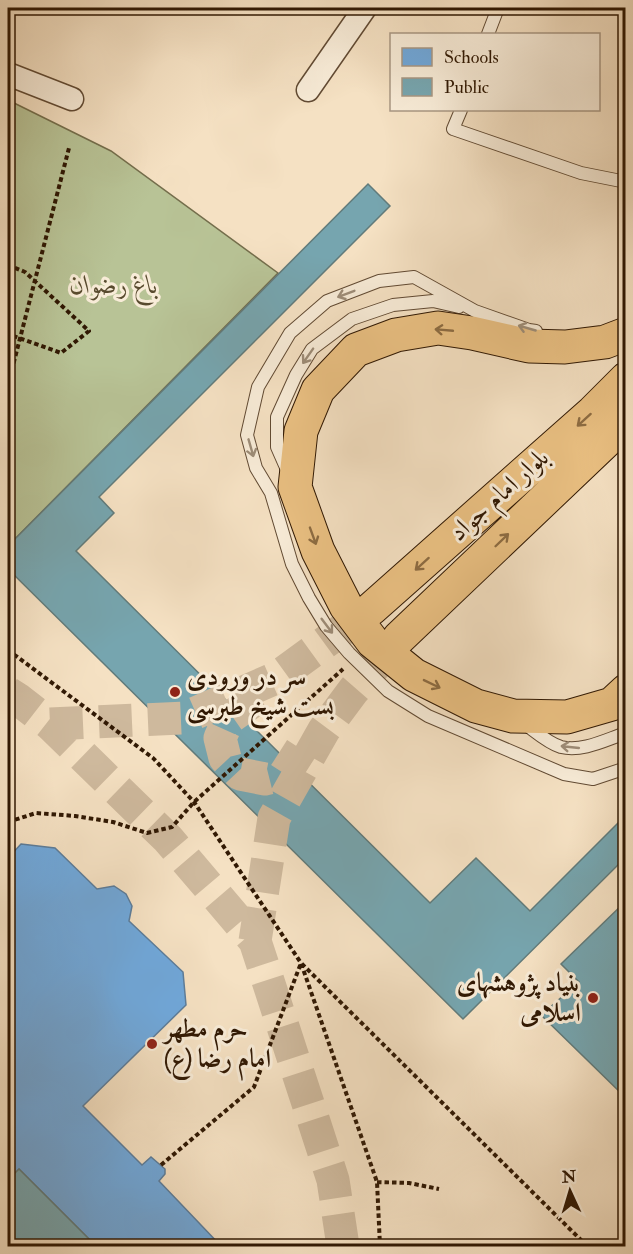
<svg xmlns="http://www.w3.org/2000/svg" width="633" height="1254" font-family="'IM FELL Double Pica',Amiri,serif">
  <style>
    .green { fill: #b8c396; stroke: #746e4c; stroke-width: 1.5 }
    .schools { fill: #6fa8dc; stroke: #5c7d9b; stroke-width: 1.5 }
    .public { fill: #76a5af; stroke: #617b7b; stroke-width: 1.5 }
    .lines { fill: none; stroke-linecap: round; stroke-linejoin: round }
    .primary-tunnel { stroke: #ceb99d; stroke-width: 33; stroke-dasharray: 33 16; stroke-linecap: butt }
    .service-casing { stroke: #614a33; stroke-width: 14 }
    .minor-casing { stroke: #614a33; stroke-width: 25 }
    .primary-casing { stroke: #301803; stroke-width: 35 }
    .path { stroke: #301803; stroke-width: 4; stroke-dasharray: 4.5 3; stroke-linecap: butt }
    .service { stroke: #f8ecd8; stroke-width: 12 }
    .minor { stroke: #f8ecd8; stroke-width: 22 }
    .primary { stroke: #eac082; stroke-width: 33 }
    .oneway { stroke: #9e8d78 }
    .oneway2 { stroke: #8d6c42 }
    .poi-dot { fill: #8f2418; stroke: #f8ecd8; stroke-width: 2 }
    .labels { text-anchor: middle; dominant-baseline: central; stroke-width: 6; stroke-linejoin: round; paint-order: stroke }
    .park-label { font-size: 26px; font-style: italic; fill: #594b2f; stroke: #f8ecd8 }
    .street-label { font-size: 26px; fill: #301803; stroke: #f8ecd8 }
    .poi-label { font-size: 26px; font-weight: bold; fill: #301803; stroke: #f8ecd8; text-anchor: start }
  </style>
  <rect width="100%" height="100%" fill="#f5e1c3"/>
  <filter id="stains"><feTurbulence type="fractalNoise" baseFrequency=".00333" numOctaves="4"/><feColorMatrix values="0 0 0 0 .2 0 0 0 0 .09 0 0 0 0 .02 0 0 0 .5 -.17"/></filter>
  <radialGradient id="worn" r=".72"><stop offset=".6" stop-color="#630" stop-opacity="0"/><stop offset="1" stop-color="#630" stop-opacity=".3"/></radialGradient>
  <path class="green" d="M8 100 111 151 278 273 8 546Z"/>
  <path class="schools" d="M21 844 55 848 97 889 114 886 126 894 132 906 129 921 183 972 186 1005 83 1106 142 1165 151 1157 165 1169V1174L159 1181 221 1246H96L19 1169 8 1180V858Z"/>
  <path class="public" d="M368 184 390 206 99 497 114 513 76 551 430 903 476 858 530 911 626 815V857L463 1019 8 569V546Z
    M626 901V1098L541 1015 579 982 561 964Z
    M19 1169 96 1246H8V1180Z"/>
  <g class="lines">
    <path class="primary-tunnel" d="M8 693 19 700 50 724 168 839 255 941 333 1180 343 1246
      M259 697 229 718 220 738 225 758 240 774 265 779 285 774 301 749
      M50 724 184 718 276 678 371 609
      M255 941 274 818 324 730 353 691 399 638"/>
    <defs>
      <path id="service" d="M488 34 498 8
        M461 110 453 129 581 173 626 182
        M536 331 529 330 475 311 414 277 379 281 327 301 290 333 258 387 247 435 256 468 271 493 292 564 309 598 326 626 349 653 388 691 428 716 564 774 593 779 626 768
        M288 472 277 447V417L296 375 312 349 352 319 393 305 433 301 459 307
        M525 724C536 732 548 743 561 747 583 752 605 740 626 733"/>
      <path id="minor" d="M8 74 72 99
        M308 90 365 8"/>
      <path id="primary" d="M626 334 605 342 565 347 529 346 472 333 438 328 396 335 356 350 318 390 301 431 295 487 318 551 346 606 373 642 414 675 476 706 513 716 567 717 612 704 626 691
        M371 609 593 412 626 379
        M399 638 626 422"/>
    </defs>
    <use href="#service" class="service-casing"/>
    <use href="#minor" class="minor-casing"/>
    <use href="#primary" class="primary-casing"/>
    <path class="path" d="M8 265 25 272 89 331 61 353 8 334
      M8 385 69 148
      M8 650 153 758 194 802 301 963 377 1182 380 1246
      M8 822 36 813 75 816 113 822 147 833 172 827 194 802 343 669
      M161 1165 254 1087 301 963 587 1246
      M377 1182 409 1183 439 1189"/>
    <use href="#service" class="service"/>
    <use href="#minor" class="minor"/>
    <use href="#primary" class="primary"/>
  </g>
  <defs><path id="oneway-shaft" d="M-6 0H5M1.5-3L5.5 0L1.5 3" fill="none" stroke-width="1.6" stroke-linecap="round" stroke-linejoin="round" transform="scale(1.5)"/></defs>
  <g class="oneway">
    <use href="#oneway-shaft" transform="translate(346 294) rotate(159)"/>
    <use href="#oneway-shaft" transform="translate(527 328) rotate(-164)"/>
    <use href="#oneway-shaft" transform="translate(308 356) rotate(125)"/>
    <use href="#oneway-shaft" transform="translate(251 448) rotate(74)"/>
    <use href="#oneway-shaft" transform="translate(327 626) rotate(53)"/>
    <use href="#oneway-shaft" transform="translate(570 747) rotate(-174)"/>
  </g>
  <g class="oneway2">
    <use href="#oneway-shaft" transform="translate(444 330) rotate(-175)"/>
    <use href="#oneway-shaft" transform="translate(584 420) rotate(138)"/>
    <use href="#oneway-shaft" transform="translate(313 536) rotate(70)"/>
    <use href="#oneway-shaft" transform="translate(502 540) rotate(-44)"/>
    <use href="#oneway-shaft" transform="translate(422 564) rotate(138)"/>
    <use href="#oneway-shaft" transform="translate(432 684) rotate(26)"/>
  </g>
  <g class="poi-dot">
    <circle cx="175" cy="692" r="6"/>
    <circle cx="593" cy="998" r="6"/>
    <circle cx="152" cy="1044" r="6"/>
  </g>
  <g class="labels">
    <g class="park-label">
      <text x="114" y="285">باغ رضوان</text>
    </g>
    <g class="street-label">
      <text transform="translate(499 495) rotate(-42)">بلوار امام جواد</text>
    </g>
    <g class="poi-label">
      <text x="187" y="677">سر در ورودی<tspan x="187" dy="30">بست شیخ طبرسی</tspan></text>
      <text x="581" y="983" text-anchor="end">بنیاد پژوهشهای<tspan x="581" dy="30">اسلامی</tspan></text>
      <text x="164" y="1029">حرم مطهر<tspan x="164" dy="30">امام رضا (ع)</tspan></text>
    </g>
  </g>
  <rect width="633" height="1254" fill="none" stroke="#f5e1c3" stroke-width="30"/>
  <rect x="9" y="9" width="615" height="1236" fill="none" stroke="#301803" stroke-width="3"/>
  <rect x="15" y="15" width="603" height="1224" fill="none" stroke="#301803" stroke-width="1.5"/>
  <rect x="390" y="33" width="210" height="78" fill="#f8ecd8" stroke="#a89783" stroke-width="1.5"/>
  <rect x="402" y="48" width="30" height="18" fill="#6fa8dc" stroke="#a89783" stroke-width="1.5"/>
  <text x="444" y="63" font-size="18" fill="#301803">Schools</text>
  <rect x="402" y="78" width="30" height="18" fill="#76a5af" stroke="#a89783" stroke-width="1.5"/>
  <text x="444" y="93" font-size="18" fill="#301803">Public</text>
  <g transform="translate(570 1191) rotate(356)" stroke="#f8ecd8" stroke-width="4.5" paint-order="stroke">
  <path d="M0-4.5L10 22L0 15L-10 22Z" fill="#301803"/>
  <text y="-9" font-size="16" font-weight="bold" text-anchor="middle" fill="#301803">N</text>
  </g>
  <rect width="100%" height="100%" filter="url(#stains)"/>
  <rect width="100%" height="100%" fill="url(#worn)"/>
</svg>
